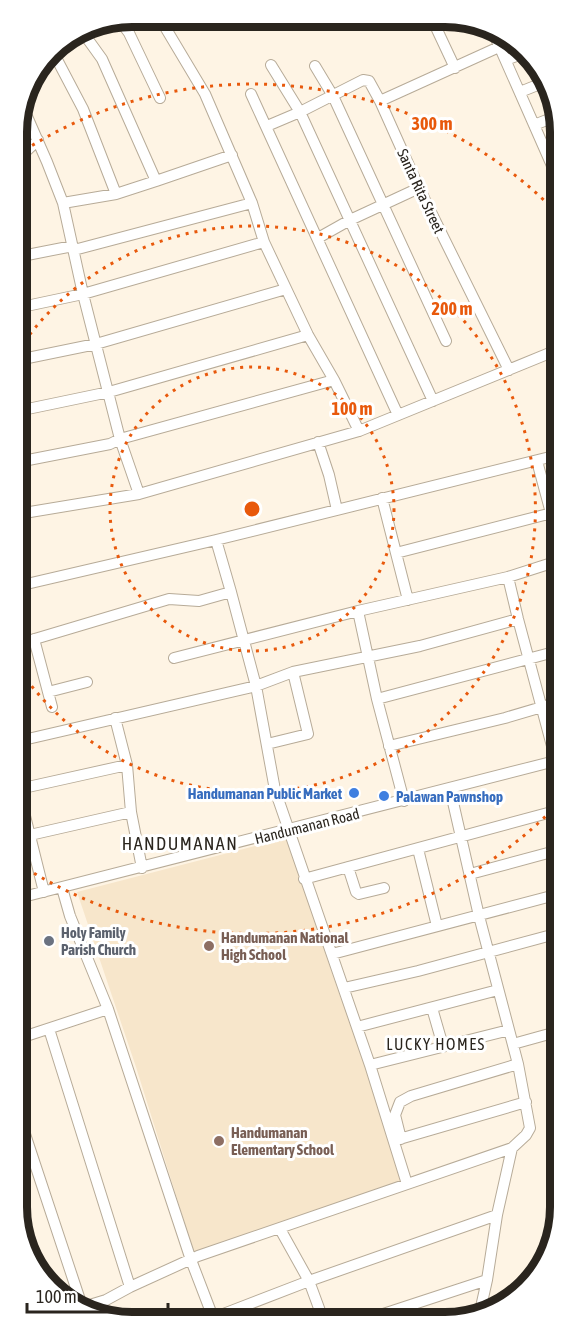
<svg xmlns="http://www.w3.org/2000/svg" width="577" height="1339" font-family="'Asap Condensed',sans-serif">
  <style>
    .built { fill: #f7e6cb }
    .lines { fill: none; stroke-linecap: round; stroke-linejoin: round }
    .stream { stroke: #668897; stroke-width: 3 }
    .minor-casing { stroke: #b7ab98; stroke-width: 12 }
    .minor { stroke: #fff; stroke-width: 10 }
    .ring { fill: none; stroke: #e8590c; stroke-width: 3; stroke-dasharray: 3 6 }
    .shop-dot { fill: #3f7fe0; stroke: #fff; stroke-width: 2 }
    .worship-dot { fill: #6b7280; stroke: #fff; stroke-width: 2 }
    .education-dot { fill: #8d6e63; stroke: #fff; stroke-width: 2 }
    .labels { text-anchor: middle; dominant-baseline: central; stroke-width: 6; stroke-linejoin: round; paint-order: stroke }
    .street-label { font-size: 15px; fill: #2a251e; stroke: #fff }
    .shop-label { font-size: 15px; font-weight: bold; fill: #366cbe; stroke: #fff; text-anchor: end }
    .worship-label { font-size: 15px; font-weight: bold; fill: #5b616d; stroke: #fff; text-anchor: start }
    .education-label { font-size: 15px; font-weight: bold; fill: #785e54; stroke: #fff; text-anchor: start }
    .neighbourhood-label { font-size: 16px; letter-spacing: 1.5px; fill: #2a251e; stroke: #fff }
    .quarter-label { font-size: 18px; letter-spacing: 1.5px; fill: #2a251e; stroke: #fff }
    .rim { fill: none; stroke: #2a251e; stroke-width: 8 }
    .centre { fill: #e8590c; stroke: #fff; stroke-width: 3 }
    .ring-label { font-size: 18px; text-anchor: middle; font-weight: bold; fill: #e8590c; stroke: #fff; stroke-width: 6; stroke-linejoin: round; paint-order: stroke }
  </style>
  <rect width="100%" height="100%" fill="#fef4e4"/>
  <path class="built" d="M286 838 341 999 376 1087 402 1180 194 1253 136 1067 77 892Z"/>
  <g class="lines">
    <path class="stream" d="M539 1267 540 1264"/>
    <defs>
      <path id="minor" d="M159 17 205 94 252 203 264 242 308 335 334 380 359 431
        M432 19 455 68
        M120 21 129 33 160 98
        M493 32 557 177
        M52 50 83 109 116 194
        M506 60 527 52
        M271 65 300 112 433 401
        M315 66 333 96 446 341
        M520 92 545 82
        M251 94 398 415
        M380 101 499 47
        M22 105 47 162 63 203 83 294 120 439 139 494
        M534 125 557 116
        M267 126 300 112 363 80 369 81 380 101 419 188 509 370
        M17 160 38 140
        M156 181 232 155
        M63 203 116 194 156 181 102 59 84 34
        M318 238 350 220 419 188
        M74 250 252 203
        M17 257 73 246
        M17 308 83 294 264 242
        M18 360 96 344 286 289
        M18 411 109 392 308 335
        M318 442 329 475 337 510
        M537 461 558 539
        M18 462 110 444 120 439 334 380
        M382 498 396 553 552 513
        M18 514 139 494 359 431 557 350
        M216 540 231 592
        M396 553 408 600
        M508 577 518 619 556 761
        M18 586 216 540 558 455
        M358 611 377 699 404 801
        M34 639 52 707
        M18 644 169 599 199 601 231 592 256 686 275 790 370 1065 407 1184
        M174 658 358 611 508 577 558 561
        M48 692 87 682
        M377 699 558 651
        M115 718 127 765 131 812 142 868
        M19 741 256 686 293 672 420 646 518 619
        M267 744 308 734 293 672
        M389 746 505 718 559 702
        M19 789 127 765
        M19 792 44 892
        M30 835 131 812
        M418 849 437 926
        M348 867 356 892 359 894 384 888
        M470 874 559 850
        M304 879 559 810
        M62 888 70 916 108 1009 191 1260 214 1320
        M19 898 559 760
        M332 954 559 894
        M344 988 418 971 559 933
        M432 1008 443 1046
        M357 1027 498 990
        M49 1029 130 1287
        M20 1038 108 1009
        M513 1044 560 1031
        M370 1065 509 1030
        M20 1119 82 1306
        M401 1139 395 1115 400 1102 411 1096 518 1064
        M396 1140 526 1102
        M280 1229 309 1281 323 1319
        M83 1307 106 1300 130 1287 198 1256 512 1148 526 1135 530 1128 518 1064 479 916 450 789
        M479 1316 487 1280 497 1215 512 1148
        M213 1318 309 1281 497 1215
        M368 1319 487 1280"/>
    </defs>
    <use href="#minor" class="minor-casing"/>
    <use href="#minor" class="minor"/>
  </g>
  <g class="ring">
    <circle cx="252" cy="509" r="142"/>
    <path d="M19 349A283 283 0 1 1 19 669"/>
    <path d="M558 804A425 425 0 0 1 21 865M17 155A425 425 0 0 1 555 211"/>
  </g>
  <g class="shop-dot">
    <circle cx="354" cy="793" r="6"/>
    <circle cx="384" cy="796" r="6"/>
  </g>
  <circle class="worship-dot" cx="49" cy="941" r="6"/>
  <g class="education-dot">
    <circle cx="209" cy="946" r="6"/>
    <circle cx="219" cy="1141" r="6"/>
  </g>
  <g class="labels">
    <g class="street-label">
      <text transform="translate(421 191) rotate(65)">Santa Rita Street</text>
      <text transform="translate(307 826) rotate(-14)">Handumanan Road</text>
    </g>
    <g class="shop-label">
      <text x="342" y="793">Handumanan Public Market</text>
      <text x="396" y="796" text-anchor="start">Palawan Pawnshop</text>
    </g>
    <g class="worship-label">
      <text x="61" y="932">Holy Family<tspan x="61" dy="17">Parish Church</tspan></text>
    </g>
    <g class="education-label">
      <text x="221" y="937">Handumanan National<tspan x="221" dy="17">High School</tspan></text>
      <text x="231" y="1132">Handumanan<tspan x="231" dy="17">Elementary School</tspan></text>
    </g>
    <g class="neighbourhood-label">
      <text x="436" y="1044">LUCKY HOMES</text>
    </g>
    <g class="quarter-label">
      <text x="180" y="843">HANDUMANAN</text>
    </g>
  </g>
  <path d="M0 0H577V1339H0ZM132 27H445A105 105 0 0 1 550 132V1207A105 105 0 0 1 445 1312H132A105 105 0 0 1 27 1207V132A105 105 0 0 1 132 27Z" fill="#fff" fill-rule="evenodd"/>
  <path class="rim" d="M132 27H445A105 105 0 0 1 550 132V1207A105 105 0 0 1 445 1312H132A105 105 0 0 1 27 1207V132A105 105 0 0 1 132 27Z"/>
  <circle cx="252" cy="509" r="9" class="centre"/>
  <g class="ring-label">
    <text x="432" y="130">300 m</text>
    <text x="452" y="315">200 m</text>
    <text x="352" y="415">100 m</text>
  </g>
  <path d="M27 1303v9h141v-9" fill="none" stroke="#2a251e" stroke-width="3"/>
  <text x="36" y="1303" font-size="18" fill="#2a251e" stroke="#ffffff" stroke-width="4.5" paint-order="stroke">100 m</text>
</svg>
